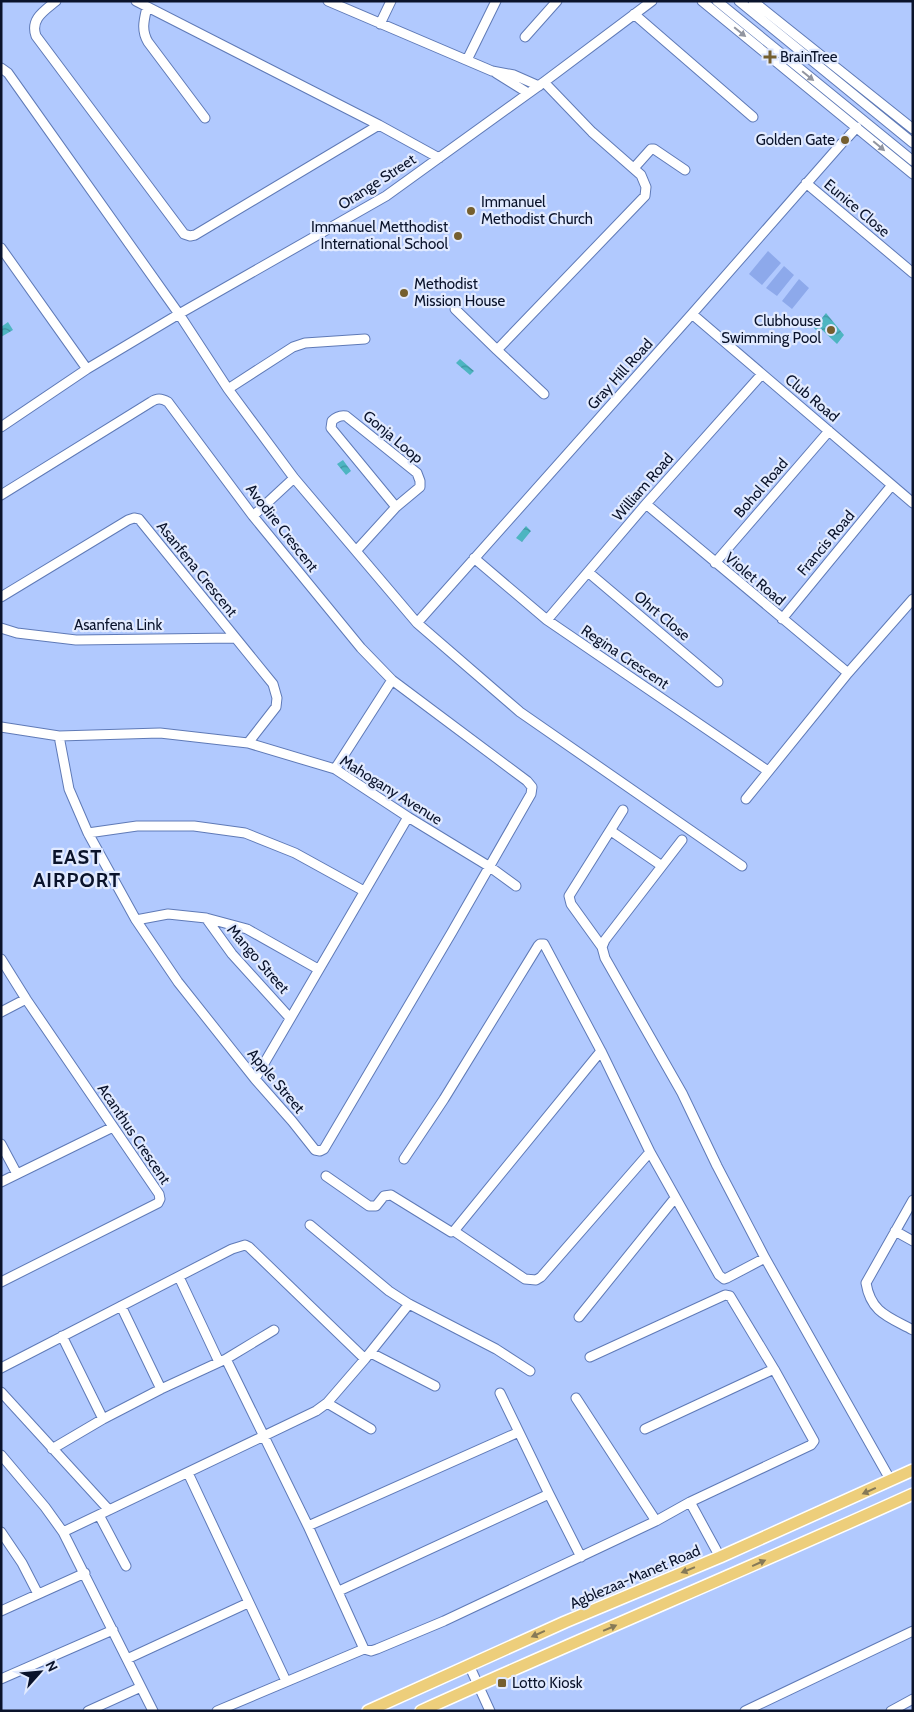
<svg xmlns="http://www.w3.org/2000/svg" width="914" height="1712" font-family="Cabin,sans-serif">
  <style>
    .garden { fill: #8da9eb }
    .water { fill: url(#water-waves) }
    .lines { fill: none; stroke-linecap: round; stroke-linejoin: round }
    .minor-casing { stroke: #5f7ab7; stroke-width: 11 }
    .major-casing { stroke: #fff; stroke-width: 14 }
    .minor { stroke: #fff; stroke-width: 9 }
    .major { stroke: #edce7b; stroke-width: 11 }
    .oneway { fill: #9195a0 }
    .oneway2 { fill: #877a57 }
    .poi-dot { fill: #755f2f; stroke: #e1eaff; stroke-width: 2 }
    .labels { text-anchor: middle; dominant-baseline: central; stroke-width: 4.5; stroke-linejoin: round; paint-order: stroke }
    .poi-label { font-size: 15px; fill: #0a132b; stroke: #e1eaff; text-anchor: start }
    .street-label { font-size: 15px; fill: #0a132b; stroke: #e1eaff }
    .district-label { font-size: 20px; font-weight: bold; letter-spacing: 1px; fill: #0a132b; stroke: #e1eaff }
  </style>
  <defs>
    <pattern id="water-waves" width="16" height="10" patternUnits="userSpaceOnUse" patternTransform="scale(1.25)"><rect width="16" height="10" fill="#4db5c1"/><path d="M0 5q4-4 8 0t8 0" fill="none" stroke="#3e929d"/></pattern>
  </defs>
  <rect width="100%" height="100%" fill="#b1c9fe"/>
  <path class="garden" d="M768 251 781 263 762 285 749 274Z
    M784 266 794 275 777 296 766 288Z
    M799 279 809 288 792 309 782 301Z"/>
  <path class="water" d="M826 313 844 335 837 344 820 328 817 331 814 328Z
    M8 322 13 330 1 337V327Z
    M460 359 474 371 470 375 456 363Z
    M343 460 351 471 346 475 337 464Z
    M526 526 531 531 522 542 516 538Z"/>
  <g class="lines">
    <defs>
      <path id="minor" d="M56 1C44 11 30 19 36 36L184 234 190 236 195 235 379 125
        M136 1 379 125 439 158
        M328 1 492 71 514 75 539 86
        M702 1 913 174
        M717 1 913 161
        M739 1 913 143
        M753 1 913 129
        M147 7C144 20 141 30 148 42L205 118
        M634 14 753 117
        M380 24 391 1
        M525 37 557 1
        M467 60 496 1
        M1 68 8 73 179 314 228 389 294 478 417 623 520 712 742 866
        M496 73 528 93
        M544 82 592 132 641 175 646 187 645 196 497 350 544 394
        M848 137 857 127
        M634 168 651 149H654L685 170
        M806 183 913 273
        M1 248 87 369
        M455 309 497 350
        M692 314 913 503
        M228 389 293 347 305 343 365 339
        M1 427 87 369 179 314 386 196 544 82 652 1
        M1 495 151 402C157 398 161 398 168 402L253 516 361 648 392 680 527 781 532 787 531 794 452 932 324 1149 320 1151 315 1150 292 1121 255 1079 178 982 136 920 88 833 69 789 59 736
        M646 504 848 673
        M253 516 294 478
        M356 551 396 507 331 428 332 421C336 417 340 415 346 416L417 473 420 481V487L396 507
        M474 558 547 620 768 771
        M715 563 829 431
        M588 572 718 682
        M1 597 128 520 134 518 139 519 273 684 277 698 276 707 248 743
        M782 619 892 485
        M547 620 646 504 762 374
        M417 623 692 314 842 143
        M1 628 17 633 76 640 235 638
        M1 727 59 736 160 733 248 743 335 769 408 817 490 867 516 886
        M335 769 392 680
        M746 799 848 673 913 599
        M611 831 662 866
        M88 833 137 826H194L245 833 295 853 364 891
        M682 840 605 940 602 947 605 958 682 1093 717 1166 765 1258 891 1481
        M206 918 232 954 290 1018
        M136 920 168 914 206 918 247 929 318 969
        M602 947 571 904 569 896 623 810
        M1 959 26 999 159 1194 160 1199 158 1203 1 1282
        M1 1012 26 999
        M255 1079 408 817
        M1 1144 17 1174
        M404 1159 444 1099 538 946 540 944H544L601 1051 650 1152 719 1275 724 1279 727 1278 765 1258
        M326 1176 369 1206H376L384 1196 391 1195 451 1232 454 1231 601 1051
        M1 1182 113 1127
        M913 1200 866 1283C871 1313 889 1317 913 1330
        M310 1225 389 1291 409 1304 496 1349 530 1371
        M454 1231 525 1279 536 1280 541 1277 650 1152
        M895 1231 913 1241
        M179 1277 219 1362
        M121 1306 161 1389
        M579 1317 675 1198
        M62 1336 103 1419
        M371 1353 435 1386
        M590 1357 725 1295 730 1296 774 1369 814 1441 811 1445 690 1502 720 1557
        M226 1359 308 1526 364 1649
        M1 1368 232 1249 245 1245 249 1247 365 1359
        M1 1392 109 1510
        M500 1393 549 1494 581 1557
        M576 1398 656 1521
        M327 1403 371 1429
        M645 1429 774 1369
        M52 1449 103 1419 161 1389 226 1359 274 1330
        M1 1455 45 1507 63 1532 153 1711
        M188 1473 286 1681
        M99 1515 126 1566
        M308 1526 519 1432
        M1 1532 22 1563 38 1594
        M63 1532 316 1411 327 1403 365 1359 409 1304
        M339 1591 549 1494
        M1 1611 85 1573
        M127 1659 248 1603
        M469 1665 490 1711
        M1 1679 113 1630
        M88 1711 141 1687
        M217 1711 364 1649 371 1651 377 1649 444 1621 656 1521 690 1502
        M745 1711 913 1631
        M891 1711 913 1699"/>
      <path id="major" d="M368 1711 565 1622 720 1557 913 1470
        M421 1711C584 1637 750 1568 913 1494"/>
    </defs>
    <use href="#minor" class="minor-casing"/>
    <use href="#major" class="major-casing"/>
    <use href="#minor" class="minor"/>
    <use href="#major" class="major"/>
  </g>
  <defs><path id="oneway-solid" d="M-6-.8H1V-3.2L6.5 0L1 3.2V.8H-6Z" transform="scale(1.25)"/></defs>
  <g class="oneway">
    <use href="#oneway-solid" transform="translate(740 32) rotate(39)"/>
    <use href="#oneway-solid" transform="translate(808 76) rotate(39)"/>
    <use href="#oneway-solid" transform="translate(879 146) rotate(40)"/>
  </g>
  <g class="oneway2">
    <use href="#oneway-solid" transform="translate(869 1491) rotate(156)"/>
    <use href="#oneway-solid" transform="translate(759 1563) rotate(-24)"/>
    <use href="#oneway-solid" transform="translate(688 1570) rotate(158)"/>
    <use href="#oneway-solid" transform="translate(610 1628) rotate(-23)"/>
    <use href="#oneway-solid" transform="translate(538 1634) rotate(156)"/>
  </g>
  <g class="poi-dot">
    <path d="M767.5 49.5h5v5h5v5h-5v5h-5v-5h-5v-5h5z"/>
    <circle cx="845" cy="140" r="5"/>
    <circle cx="471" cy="211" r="5"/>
    <circle cx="458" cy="236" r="5"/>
    <circle cx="404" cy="293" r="5"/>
    <circle cx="831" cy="330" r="5"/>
    <rect x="497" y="1678" width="10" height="10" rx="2.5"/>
  </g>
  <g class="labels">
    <g class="poi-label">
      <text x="780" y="57">BrainTree</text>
      <text x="835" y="140" text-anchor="end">Golden Gate</text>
      <text x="481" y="202">Immanuel<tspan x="481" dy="17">Methodist Church</tspan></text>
      <text x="448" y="227" text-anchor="end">Immanuel Metthodist<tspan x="448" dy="17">International School</tspan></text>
      <text x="414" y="284">Methodist<tspan x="414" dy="17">Mission House</tspan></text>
      <text x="821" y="321" text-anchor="end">Clubhouse<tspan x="821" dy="17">Swimming Pool</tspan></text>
      <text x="512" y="1683">Lotto Kiosk</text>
    </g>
    <g class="street-label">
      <text transform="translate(377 182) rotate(-33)">Orange Street</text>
      <text transform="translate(857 208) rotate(40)">Eunice Close</text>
      <text transform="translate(620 374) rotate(-48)">Gray Hill Road</text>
      <text transform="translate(812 398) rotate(40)">Club Road</text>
      <text transform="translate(393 437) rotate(40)">Gonja Loop</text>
      <text transform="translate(643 487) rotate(-49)">William Road</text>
      <text transform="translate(761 488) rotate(-49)">Bohol Road</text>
      <text transform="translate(282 528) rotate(52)">Avodire Crescent</text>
      <text transform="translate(826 543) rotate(-50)">Francis Road</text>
      <text transform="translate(197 569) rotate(51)">Asanfena Crescent</text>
      <text transform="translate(755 579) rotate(40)">Violet Road</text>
      <text transform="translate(662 616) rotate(40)">Ohrt Close</text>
      <text x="118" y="625">Asanfena Link</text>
      <text transform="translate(625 657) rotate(34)">Regina Crescent</text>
      <text transform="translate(391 790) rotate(32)">Mahogany Avenue</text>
      <text transform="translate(258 959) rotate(49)">Mango Street</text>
      <text transform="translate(276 1081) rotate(50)">Apple Street</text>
      <text transform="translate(134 1134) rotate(56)">Acanthus Crescent</text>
      <text transform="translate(635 1577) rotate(-23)">Agblezaa-Manet Road</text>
    </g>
    <g class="district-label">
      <text x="77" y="857">EAST<tspan x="77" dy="23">AIRPORT</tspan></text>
    </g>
  </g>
  <rect width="914" height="1712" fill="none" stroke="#0a132b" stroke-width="5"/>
  <g transform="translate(40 1672) rotate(63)" stroke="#e1eaff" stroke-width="4" paint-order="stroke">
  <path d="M0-4L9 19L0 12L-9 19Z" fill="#0a132b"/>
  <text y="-8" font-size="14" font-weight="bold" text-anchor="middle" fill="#0a132b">N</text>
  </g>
</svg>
